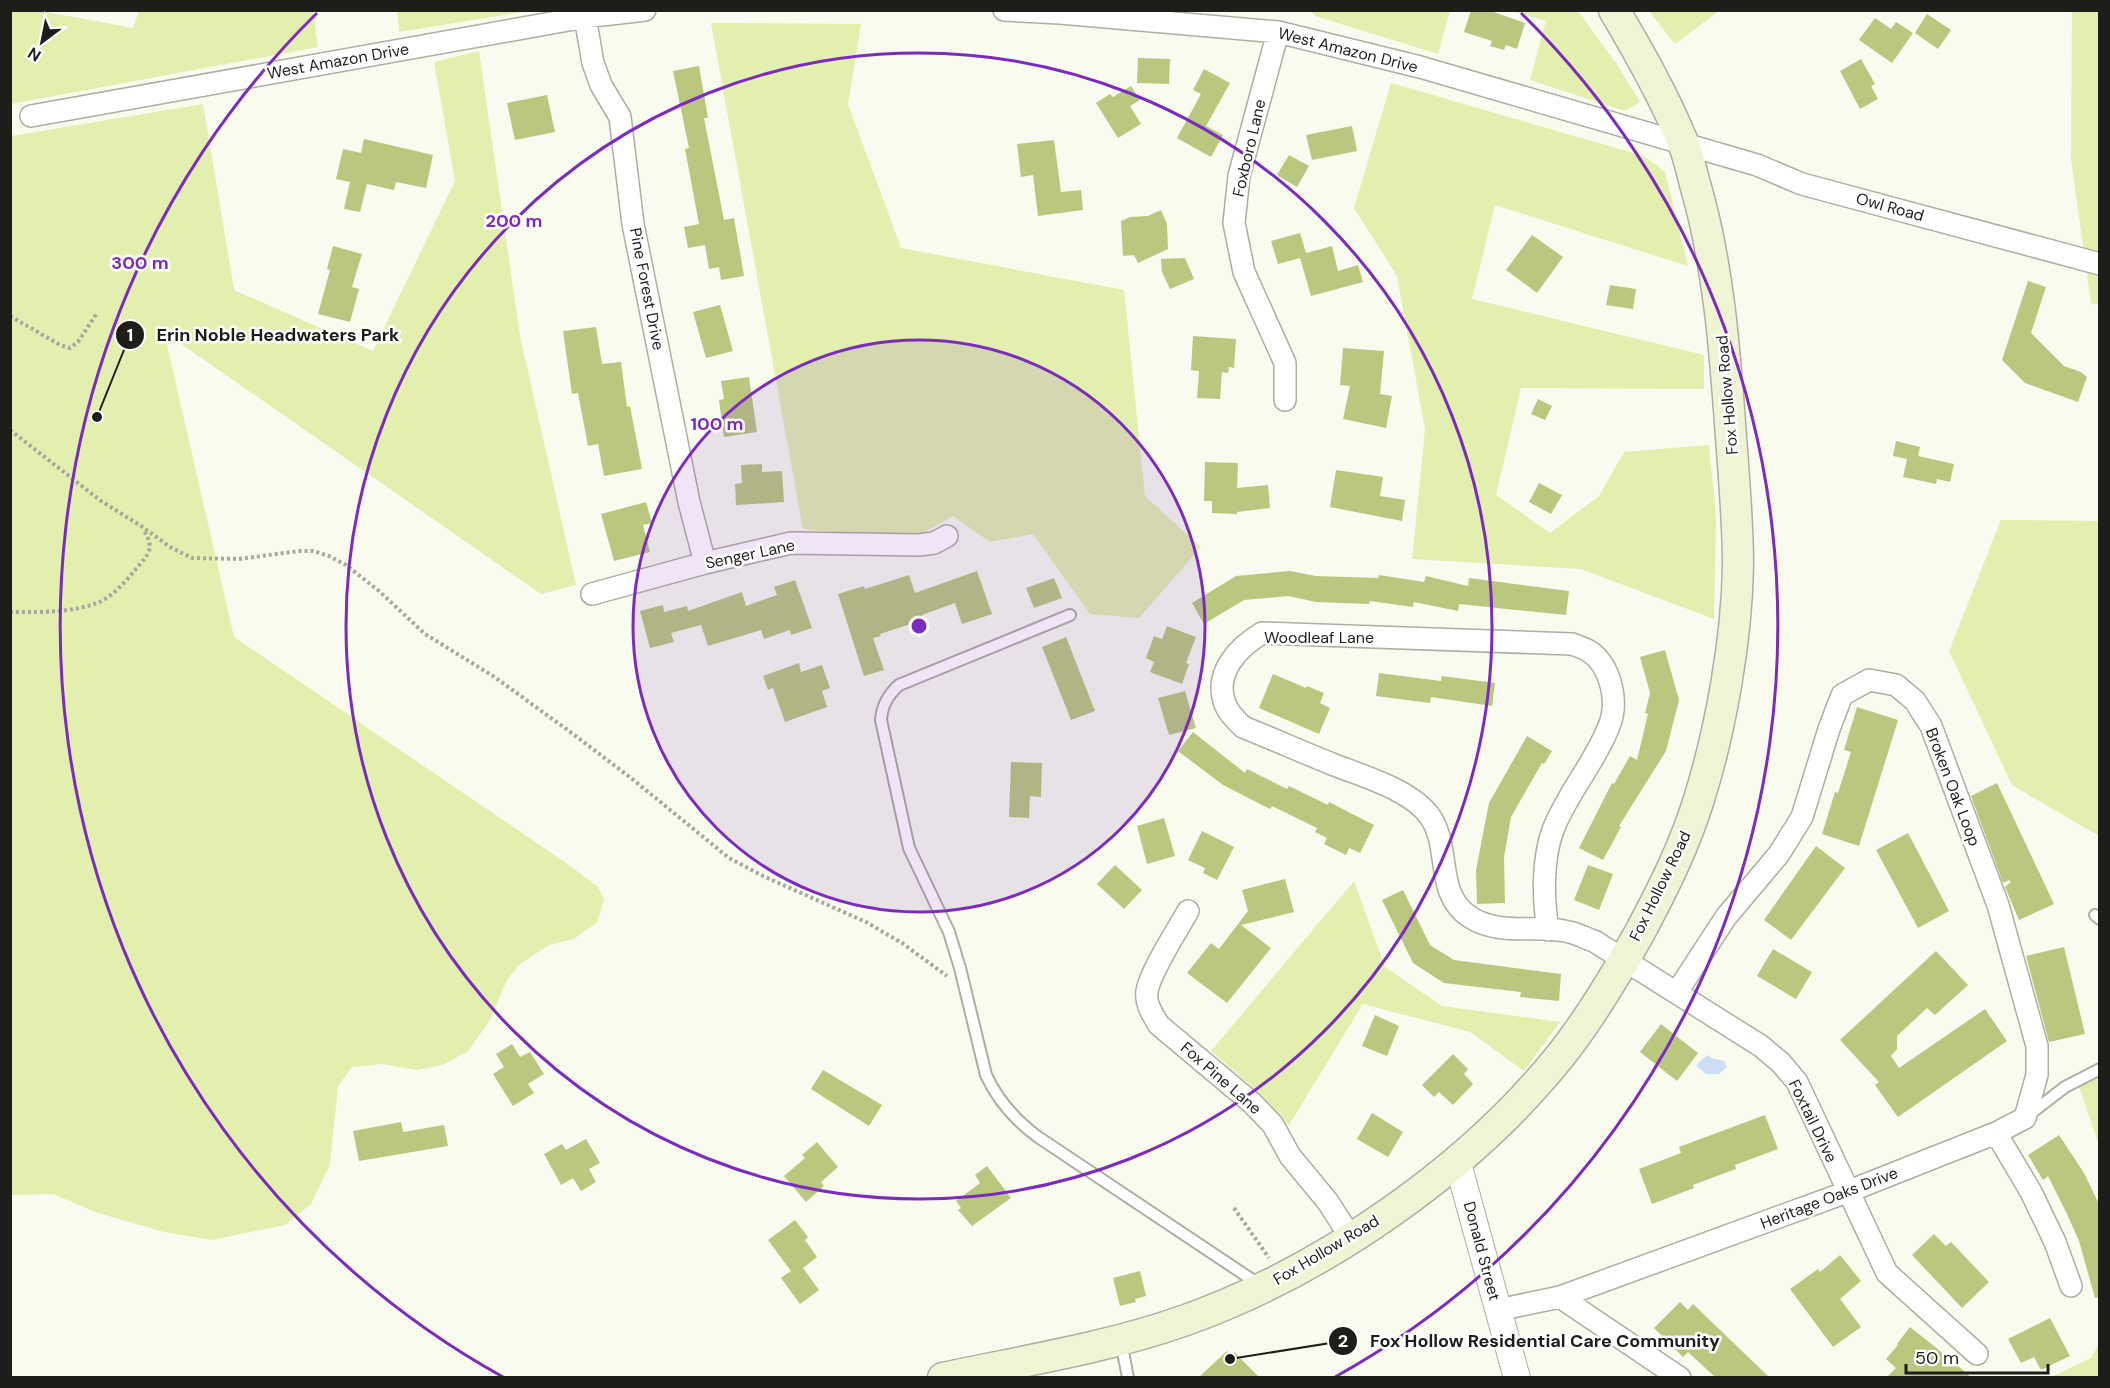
<svg xmlns="http://www.w3.org/2000/svg" width="2110" height="1388" font-family="'DM Sans',sans-serif">
  <style>
    .green { fill: #e2efaf }
    .water { fill: #cddef7 }
    .building { fill: #bac87f }
    .lines { fill: none; stroke-linecap: round; stroke-linejoin: round }
    .service-casing { stroke: #acafa3; stroke-width: 14 }
    .minor-casing { stroke: #acafa3; stroke-width: 24 }
    .tertiary-casing { stroke: #acafa3; stroke-width: 28 }
    .secondary-casing { stroke: #acafa3; stroke-width: 33 }
    .path { stroke: #a6a89e; stroke-width: 4; stroke-dasharray: 3 3; stroke-linecap: butt }
    .service { stroke: #fff; stroke-width: 10 }
    .minor { stroke: #fff; stroke-width: 21 }
    .tertiary { stroke: #fff; stroke-width: 26 }
    .secondary { stroke: #eef4d4; stroke-width: 30 }
    .ring { fill: none; stroke: #7b2cbf; stroke-width: 3 }
    .labels { text-anchor: middle; dominant-baseline: central; stroke-width: 5; stroke-linejoin: round; paint-order: stroke }
    .street-label { font-size: 16px; fill: #1d1e1a; stroke: #fff }
    .centre { fill: #7b2cbf; stroke: #fff; stroke-width: 3 }
    .ring-label { font-size: 18px; text-anchor: middle; font-weight: bold; fill: #7b2cbf; stroke: #fff; stroke-width: 5; stroke-linejoin: round; paint-order: stroke }
    .leader { fill: none; stroke: #1d1e1a; stroke-width: 2 }
    .callout-dot { fill: #1d1e1a; stroke: #fff; stroke-width: 2 }
    .mark-label { font-size: 18px; text-anchor: middle; font-weight: bold; fill: #fff }
    .callout-label { font-size: 18px; text-anchor: middle; font-weight: bold; fill: #1d1e1a; stroke: #fff; stroke-width: 5; stroke-linejoin: round; paint-order: stroke }
  </style>
  <rect width="100%" height="100%" fill="#f8fbee"/>
  <path class="green" d="M397 10H528V11L399 32Z
    M14 11H41L133 28 139 11H313L318 47 11 104 10 12Z
    M1311 11H1450L1438 54 1315 16Z
    M1512 11H1578L1616 63 1640 102 1625 111 1530 80 1546 21Z
    M1649 11H1719L1675 44Z
    M2072 11H2099V305L2091 303 2071 159Z
    M711 23 861 24 848 104 901 248 1124 290 1145 496 1201 547 1139 618 1090 614 1033 534 990 542 953 516 920 535H867L803 529Z
    M479 51 520 336 576 585 541 594 164 332 234 637 569 865 598 887 604 900 597 922 574 939 549 945 520 964 507 980 489 1022 467 1052 442 1065 417 1070 382 1064 352 1067 338 1086 330 1164 311 1204 285 1225 211 1240 164 1232 98 1213 53 1194 11 1195V136L203 104 234 290 373 351 455 181 434 62Z
    M1391 83 1644 156 1665 172 1688 266 1495 205 1472 299 1704 355V389L1521 388 1496 495 1550 533 1599 496 1624 452 1709 445 1716 516 1714 619 1581 569 1412 559 1425 429 1397 276 1354 208Z
    M2001 520 2099 521V836L2012 785 1949 651Z
    M1354 881 1385 967 1442 1006 1560 1022 1524 1071 1470 1032 1363 1004 1289 1125 1254 1088 1211 1051Z
    M2099 1073V1145L2078 1084Z
    M2099 1343V1377H2051L2091 1358Z"/>
  <path class="water" d="M1707 1055 1712 1058 1724 1061 1727 1067 1719 1074H1706L1696 1066Z"/>
  <path class="building" d="M1471 10H1488L1525 23 1517 49 1506 45 1504 50 1490 46 1492 41 1464 32Z
    M1927 14 1951 30 1938 49 1915 33Z
    M1875 18 1891 29 1896 22 1913 33 1892 63 1859 40Z
    M1138 58 1170 59 1169 84 1137 83Z
    M1861 59 1875 84 1871 86 1878 99 1860 109 1840 71Z
    M699 66 708 118H704L724 220 734 218 744 276 721 280 719 267 709 269 705 245 688 248 684 227 699 224 685 149 689 148 673 71Z
    M1204 69 1230 83 1206 126 1223 135 1211 157 1177 138 1201 94 1193 90Z
    M1131 86 1140 100 1130 106 1141 124 1118 138 1096 103 1110 94 1113 97Z
    M547 95 555 132 515 140 507 103Z
    M1352 126 1357 151 1312 160 1306 135Z
    M364 139 433 155 426 188 396 182 394 190 367 184 360 212 344 209 350 182 336 179 343 149 361 153Z
    M1054 140 1061 192 1081 190 1083 210 1038 216 1033 175 1021 177 1017 144Z
    M1289 155 1309 166 1297 187 1277 175Z
    M1161 210 1167 224 1168 249 1138 263 1134 255 1123 256 1121 221 1130 217 1148 216Z
    M1300 233 1306 253 1332 246 1338 271 1358 265 1363 282 1311 296 1300 258 1278 264 1271 241Z
    M1532 235 1563 257 1537 293 1506 270Z
    M333 246 362 254 352 287 359 289 350 322 318 314 330 270 327 269Z
    M1185 258 1194 279 1170 289 1162 272 1161 259Z
    M2028 281 2046 287 2031 333 2064 366 2081 372 2087 377 2078 402 2025 383 2002 360Z
    M1610 285 1636 289 1633 309 1606 305Z
    M720 305 733 351 706 358 693 312Z
    M596 327 602 364 621 362 627 407 630 406 642 469 604 476 598 444 588 446 578 393 572 394 563 331Z
    M1193 336 1236 339 1234 368 1229 367 1228 373 1222 372 1220 399 1197 398 1199 371 1191 370Z
    M1343 348 1384 351 1380 394 1392 396 1386 428 1343 419 1350 386 1340 385Z
    M749 377 757 432 724 437 719 400 724 399 721 381Z
    M1538 399 1552 406 1545 420 1531 414Z
    M1896 441 1920 447 1918 456 1954 464 1950 482 1937 479 1936 484 1903 477 1907 459 1893 456Z
    M1205 462 1238 463 1237 488 1268 485 1270 508 1237 512V514L1212 513V501H1204Z
    M762 464V472L782 471 784 502 736 505 735 484 742 483 741 465Z
    M1336 470 1383 477 1380 496 1405 500 1402 521 1330 507Z
    M1539 483 1562 495 1551 514 1529 502Z
    M646 502 652 523 643 525 650 552 614 561 601 514Z
    M977 571 992 614 962 624 955 603 922 615 923 620 880 634 881 636 873 638 884 670 864 676 838 594 864 586 865 589 909 575 915 593Z
    M1290 571 1316 576 1378 578 1379 575 1424 582 1426 576 1468 586 1469 578 1569 591 1566 615 1459 604 1458 611 1414 602 1413 607 1370 601 1369 604 1316 602 1288 596 1244 600 1204 624 1192 603 1236 576Z
    M1054 578 1062 598 1034 608 1026 588Z
    M795 580 812 628 791 635 790 630 764 639 761 630 708 646 701 625 671 633 674 642 650 648 640 611 663 605 664 612 687 606 688 611 742 592 746 606 777 595 774 587Z
    M1167 626 1196 637 1186 663 1189 664 1182 684 1150 672 1154 662 1146 658 1154 636 1162 639Z
    M1066 637 1095 711 1071 720 1042 647Z
    M1665 650 1679 700 1666 751 1619 826 1621 827 1603 860 1579 848 1612 783 1614 784 1630 756 1637 760 1648 714 1645 713 1650 693 1640 657Z
    M799 663 801 672 822 665 830 688 822 691 827 707 785 722 773 688 768 690 763 676Z
    M1379 673 1441 681 1442 676 1495 683 1492 706 1431 697 1430 703 1376 696Z
    M1273 674 1306 688 1307 686 1324 693 1320 703 1330 708 1319 734 1259 708Z
    M1185 691 1196 728 1169 735 1158 698Z
    M1857 707 1898 720 1859 846 1822 834 1835 792 1838 793 1851 752 1844 750Z
    M1193 732 1245 773 1247 769 1287 789 1289 786 1328 805 1329 802 1374 825 1360 853 1349 848 1346 855 1324 844 1327 838 1315 832 1317 828 1272 806 1270 809 1223 785 1178 751Z
    M1527 736 1552 751 1544 764 1542 763 1511 817 1504 857 1505 903 1477 904 1476 870 1489 803Z
    M1011 762 1042 763 1041 797 1030 796 1029 818 1009 817Z
    M1997 783 2054 904 2019 920 2005 887 2011 882 2009 880 2003 883 1971 796Z
    M1164 818 1175 856 1147 864 1137 826Z
    M1202 831 1234 847 1217 880 1203 873 1205 868 1188 860Z
    M1908 833 1949 911 1918 928 1876 850Z
    M1816 846 1845 868 1791 940 1764 920Z
    M1115 865 1142 890 1124 909 1097 884Z
    M1588 865 1613 874 1599 910 1574 900Z
    M1285 879 1294 912 1241 925 1271 948 1227 1003 1187 973 1211 943 1219 949 1248 911 1242 890Z
    M1403 890 1430 945 1454 960 1561 974 1559 1001 1520 997 1521 992 1444 983 1413 963 1382 900Z
    M2064 947 2085 1034 2049 1042 2026 956Z
    M1773 949 1812 972 1796 999 1757 976Z
    M1936 951 1968 985 1935 1015 1927 1008 1897 1036V1049L1891 1056 1899 1068 1985 1009 2007 1041 1898 1117 1875 1085 1879 1082 1840 1040Z
    M1375 1015 1399 1026 1387 1056 1362 1046Z
    M1661 1024 1698 1053 1677 1081 1640 1052Z
    M512 1044 520 1057 530 1052 544 1074 528 1084 534 1093 513 1106 493 1074 504 1067 496 1054Z
    M1453 1054 1468 1069 1464 1074 1473 1084 1453 1105 1439 1092 1434 1097 1422 1085Z
    M823 1070 882 1105 869 1126 811 1089Z
    M1372 1113 1403 1132 1388 1157 1357 1139Z
    M1765 1115 1778 1149 1735 1165 1736 1169 1693 1185 1694 1188 1652 1204 1639 1169 1681 1153 1679 1147Z
    M401 1122 403 1132 444 1125 448 1146 359 1161 353 1131Z
    M2059 1135 2084 1173 2100 1206V1297L2095 1298 2079 1241 2067 1214 2048 1176 2043 1180 2028 1155Z
    M586 1139 600 1163 589 1169 596 1182 581 1191 573 1178 561 1185 544 1154 562 1144 566 1150Z
    M817 1142 838 1167 821 1182 824 1186 806 1202 784 1176 805 1158 802 1155Z
    M987 1166 1011 1198 972 1226 958 1210 961 1208 956 1201 980 1183 975 1175Z
    M795 1220 808 1237 805 1240 817 1257 803 1268 819 1290 800 1304 781 1278 791 1271 768 1240Z
    M1934 1234 1946 1246 1951 1242 1989 1282 1962 1308 1912 1255Z
    M1840 1255 1861 1281 1840 1299 1861 1327 1833 1347 1790 1289 1818 1269 1820 1272Z
    M1140 1271 1146 1296 1135 1299 1136 1302 1120 1306 1113 1278Z
    M1680 1302 1688 1310 1693 1304 1769 1377H1715L1688 1352 1683 1357 1654 1328Z
    M2050 1318 2070 1356 2041 1370 2034 1357 2021 1363 2008 1339Z
    M1910 1327 1934 1346 1971 1377H1887L1896 1368 1886 1359 1898 1345 1897 1344Z
    M1227 1351 1231 1355 1234 1352 1259 1377H1199Z"/>
  <g class="lines">
    <defs>
      <path id="service" d="M1070 615 899 685C888 695 882 705 881 720L909 848 949 932 960 968 986 1075C998 1101 1015 1120 1038 1137L1260 1285
        M2095 915 2100 919
        M2030 1114 2065 1087 2100 1069
        M1121 1341 1128 1378"/>
      <path id="minor" d="M1004 10 1060 13 1278 32 1420 67 1757 165 1802 184 2100 264
        M585 17 593 63 601 85 620 117 633 224 689 502 705 563
        M1278 32 1239 176 1234 223 1244 272 1285 363V400
        M31 116 585 17 645 10
        M592 594 705 563 791 543 919 545 934 543 947 536
        M1188 911C1177 931 1151 970 1147 991 1145 1004 1153 1015 1159 1025L1252 1103 1273 1125 1290 1156 1328 1202 1351 1238
        M1548 930C1543 899 1542 860 1553 830 1567 793 1595 763 1609 726 1619 702 1611 666 1589 651 1584 648 1577 646 1572 644L1262 633C1239 647 1215 671 1224 701 1227 712 1236 720 1243 727 1273 739 1302 752 1332 764 1362 776 1413 790 1431 818 1451 849 1435 895 1470 917 1500 937 1540 923 1573 933 1580 935 1587 939 1594 941L1761 1046 1781 1063 1797 1082 1887 1273 1977 1354
        M1677 992 1726 917 1779 854 1802 817 1829 729 1842 695 1869 680 1896 685 1915 701 1931 726 1998 905 2037 1046V1075L2025 1118 1996 1133
        M1560 1297 1680 1378
        M1498 1310 1560 1297 1847 1192 1996 1133 2031 1192 2055 1242 2071 1286"/>
      <path id="tertiary" d="M1457 1160 1517 1378"/>
      <path id="secondary" d="M943 1378C1023 1361 1106 1348 1183 1321 1322 1272 1469 1170 1561 1055 1591 1017 1616 975 1640 932 1663 889 1685 845 1699 799 1721 729 1737 638 1738 565 1738 522 1734 479 1731 437 1725 352 1719 266 1695 184 1691 169 1688 154 1682 140 1663 94 1639 52 1614 10"/>
    </defs>
    <use href="#service" class="service-casing"/>
    <use href="#minor" class="minor-casing"/>
    <use href="#tertiary" class="tertiary-casing"/>
    <use href="#secondary" class="secondary-casing"/>
    <path class="path" d="M10 316 60 345 70 348 78 342 97 313
      M10 430 101 501 141 526 170 547 192 558 239 559 299 551H313L329 556 346 565 379 591 425 634 493 676 565 728 631 778 729 858 763 876 866 922 902 943 947 976
      M10 612C37 612 68 613 94 604 111 599 125 582 136 569 150 552 155 549 143 529
      M1234 1208 1269 1258"/>
    <use href="#service" class="service"/>
    <use href="#minor" class="minor"/>
    <use href="#tertiary" class="tertiary"/>
    <use href="#secondary" class="secondary"/>
  </g>
  <circle cx="919" cy="626" r="286" fill="#7b2cbf" fill-opacity=".12"/>
  <g class="ring">
    <circle cx="919" cy="626" r="286"/>
    <circle cx="919" cy="626" r="573"/>
    <path d="M503 1377A859 859 0 0 1 317 13M1521 13A859 859 0 0 1 1335 1377"/>
  </g>
  <g class="labels">
    <g class="street-label">
      <text transform="translate(1348 50) rotate(14)">West Amazon Drive</text>
      <text transform="translate(338 61) rotate(-10)">West Amazon Drive</text>
      <text transform="translate(1249 148) rotate(-77)">Foxboro Lane</text>
      <text transform="translate(1890 207) rotate(15)">Owl Road</text>
      <text transform="translate(647 289) rotate(79)">Pine Forest Drive</text>
      <text transform="translate(1727 395) rotate(-95)">Fox Hollow Road</text>
      <text transform="translate(750 554) rotate(-12)">Senger Lane</text>
      <text x="1319" y="637">Woodleaf Lane</text>
      <text transform="translate(1953 787) rotate(69)">Broken Oak Loop</text>
      <text transform="translate(1660 886) rotate(-64)">Fox Hollow Road</text>
      <text transform="translate(1221 1078) rotate(41)">Fox Pine Lane</text>
      <text transform="translate(1813 1121) rotate(64)">Foxtail Drive</text>
      <text transform="translate(1829 1198) rotate(-21)">Heritage Oaks Drive</text>
      <text transform="translate(1326 1250) rotate(-31)">Fox Hollow Road</text>
      <text transform="translate(1482 1251) rotate(75)">Donald Street</text>
    </g>
  </g>
  <circle cx="919" cy="626" r="9" class="centre"/>
  <g class="ring-label">
    <text x="514" y="227">200 m</text>
    <text x="140" y="269">300 m</text>
    <text x="717" y="430">100 m</text>
  </g>
  <path class="leader" d="M97 417L130 335M1230 1359L1343 1341"/>
  <g class="callout-dot">
    <circle cx="97" cy="417" r="6"/>
    <circle cx="1230" cy="1359" r="6"/>
    <circle cx="130" cy="335" r="15"/>
    <circle cx="1343" cy="1341" r="15"/>
  </g>
  <g class="mark-label">
    <text x="130" y="341">1</text>
    <text x="1343" y="1347">2</text>
  </g>
  <g class="callout-label">
    <text x="278" y="341">Erin Noble Headwaters Park</text>
    <text x="1545" y="1347">Fox Hollow Residential Care Community</text>
  </g>
  <rect width="2110" height="1388" fill="none" stroke="#1d1e1a" stroke-width="24"/>
  <g transform="translate(42 42) rotate(212)" stroke="#ffffff" stroke-width="4.5" paint-order="stroke">
  <path d="M0-4.5L10 22L0 15L-10 22Z" fill="#1d1e1a"/>
  <text y="-9" font-size="16" font-weight="bold" text-anchor="middle" fill="#1d1e1a">N</text>
  </g>
  <path d="M1906 1364v9h142v-9" fill="none" stroke="#1d1e1a" stroke-width="3"/>
  <text x="1915" y="1364" font-size="18" fill="#1d1e1a" stroke="#ffffff" stroke-width="4.5" paint-order="stroke">50 m</text>
</svg>
